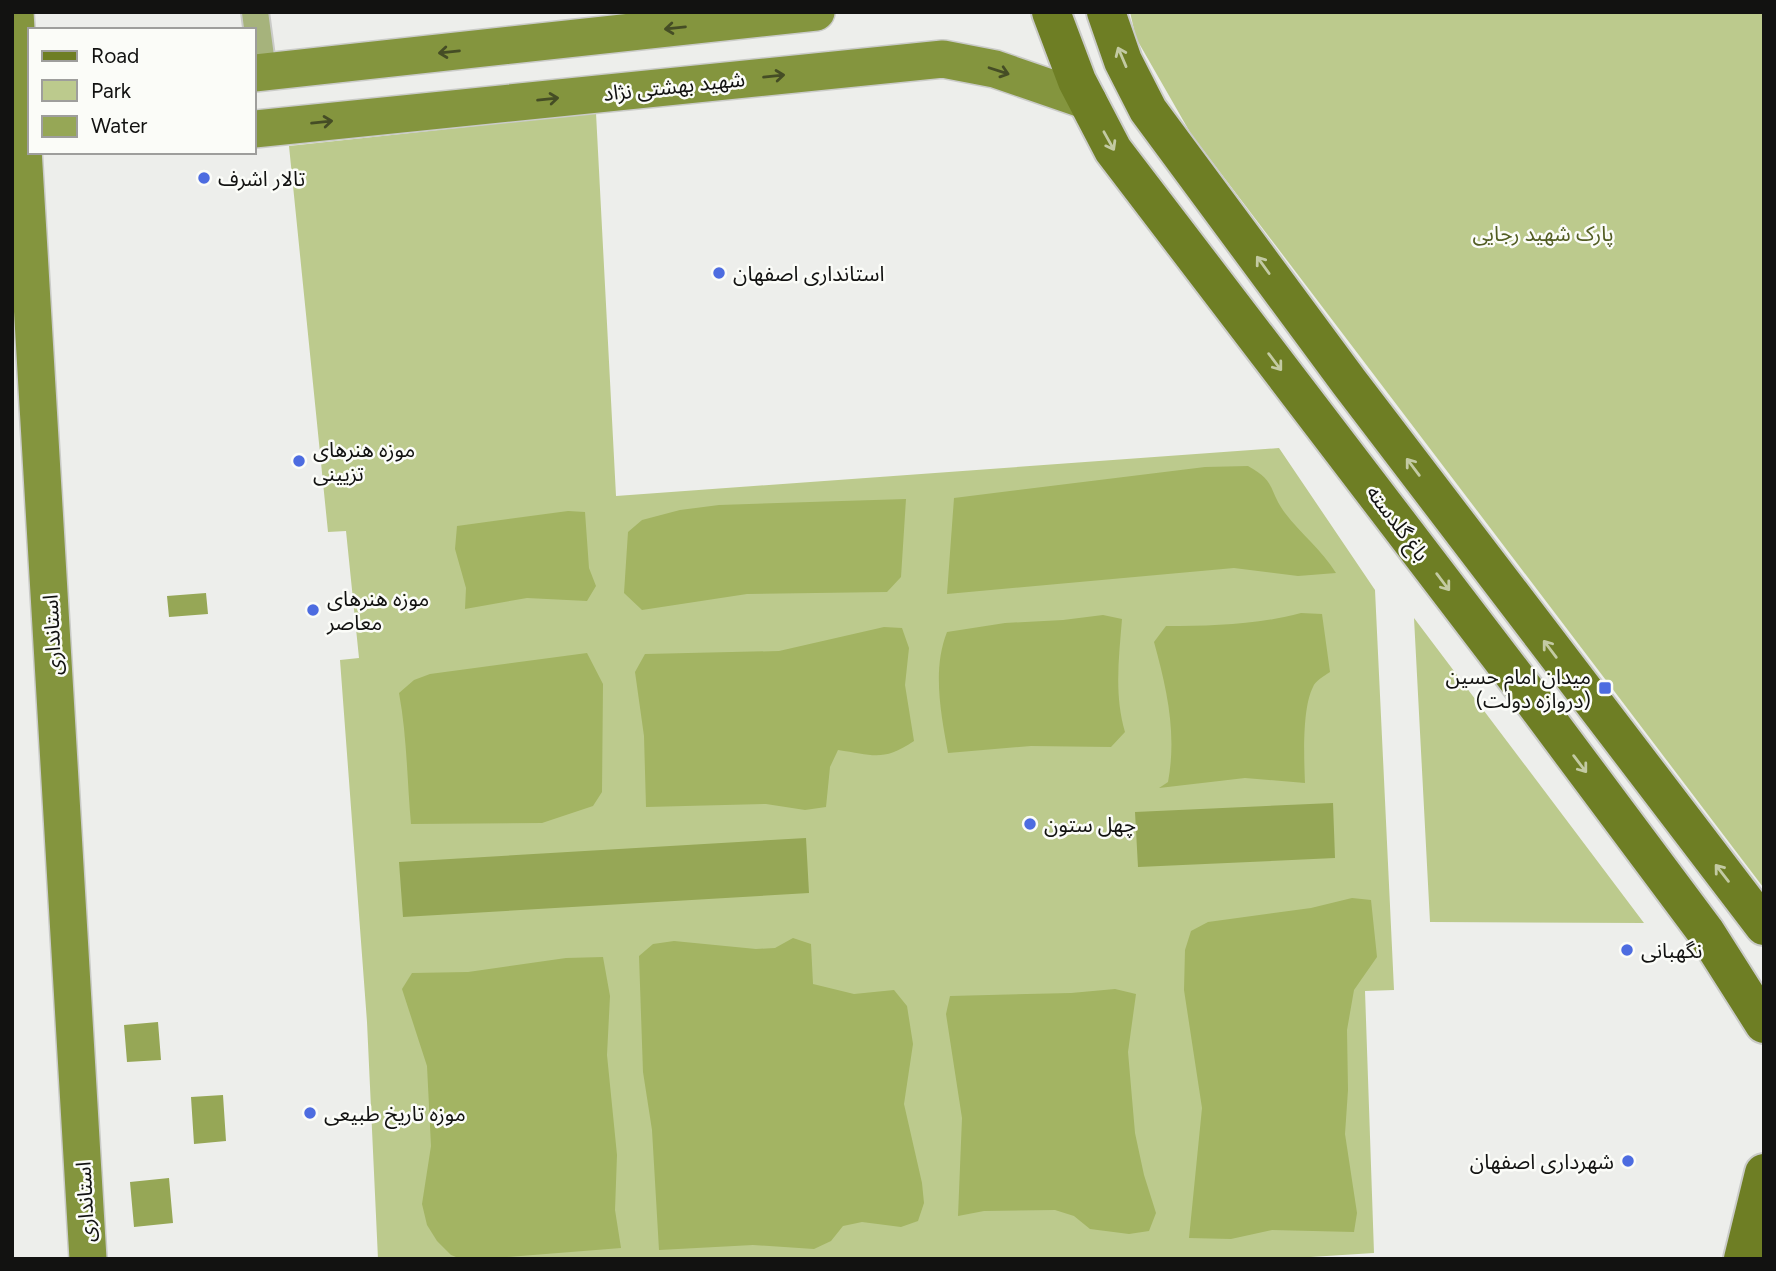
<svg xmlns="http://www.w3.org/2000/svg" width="1776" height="1271" font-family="Figtree,'Noto Sans Arabic',sans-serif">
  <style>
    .green { fill: #bcca8d }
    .forest { fill: #a3b463 }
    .water { fill: #96a756 }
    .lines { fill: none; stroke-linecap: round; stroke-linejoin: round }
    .minor-casing { stroke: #cacbc8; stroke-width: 30 }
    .secondary-casing { stroke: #cacbc8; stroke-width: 40 }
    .primary-casing { stroke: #cacbc8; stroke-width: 42 }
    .minor { stroke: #a6b37c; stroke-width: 26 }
    .secondary { stroke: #84953e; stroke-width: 37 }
    .primary { stroke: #6e7e24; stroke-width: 38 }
    .oneway { stroke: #454d25 }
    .oneway2 { stroke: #c3caa3 }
    .poi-dot { fill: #4d6ce0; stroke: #fbfcf8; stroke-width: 2.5 }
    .labels { text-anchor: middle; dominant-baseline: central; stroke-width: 5; stroke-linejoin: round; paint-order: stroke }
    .street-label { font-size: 21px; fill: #121211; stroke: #fbfcf8 }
    .poi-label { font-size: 21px; fill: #121211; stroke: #fbfcf8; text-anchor: start }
    .park-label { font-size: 21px; fill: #525d23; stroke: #fbfcf8 }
  </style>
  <rect width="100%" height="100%" fill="#edeeeb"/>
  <path class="green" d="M1130 12H1764L1763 887 1191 134 1136 38Z
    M596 113 616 496 1279 448 1375 590 1394 990 1365 991 1374 1253 1279 1259H378L367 1022 340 660 359 658 346 531 328 532 289 146Z
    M1414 618 1644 923 1430 922Z"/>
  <path class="forest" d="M1248 466C1277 482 1268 490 1285 513 1301 534 1322 550 1336 573L1298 576 1234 568 947 594 954 498 1205 467Z
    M906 499 901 577 887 592 747 594 642 610 624 593 628 532 642 520 680 510 719 505Z
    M568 511 585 512 589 568 596 586 587 601 527 598 465 609 466 588 455 549 457 526Z
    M1301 613 1322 614 1330 672C1324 676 1315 681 1313 687 1302 708 1304 759 1305 783L1245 778 1159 788 1168 782C1177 734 1167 689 1154 642L1166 626C1212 626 1256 625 1301 613Z
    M1103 615 1122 619C1119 657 1114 695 1125 732L1111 747 1031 746 948 753C941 714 932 670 947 632L1005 623 1063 620Z
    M884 627 902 628 909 648 905 685 914 741C883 762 873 755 838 750L830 767 826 807 805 810 766 804 646 807 644 736 635 672 645 654 779 651Z
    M587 653 603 684 602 792 593 806 542 823 411 824C407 780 407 736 399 693L414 680 430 674Z
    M1352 898 1371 900 1377 957 1354 990 1347 1030 1348 1090 1345 1134 1357 1213 1354 1232 1272 1230 1231 1239 1189 1238 1202 1108 1184 990 1185 950 1191 931 1208 922 1311 908Z
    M793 938 811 944 813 984 854 994 894 990 907 1006 913 1044 904 1104 922 1183 924 1203 918 1221 901 1227 862 1222 843 1226 831 1241 814 1249 753 1245 659 1250 652 1130 643 1072 639 956 653 944 674 941 756 949 775 948Z
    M603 957 610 996 607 1055 617 1155 615 1210 621 1248 483 1259H461L451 1255 437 1241 427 1225 422 1204 431 1146 427 1066 402 989 412 973 468 972 566 958Z
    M1115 989 1136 994 1128 1052 1135 1133 1144 1175 1156 1213 1149 1231 1129 1234 1090 1229 1074 1216 1055 1210 984 1211 958 1216 962 1118 946 1014 950 996 1071 993Z"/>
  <path class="water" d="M206 593 208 614 169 617 167 596Z
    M1333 803 1335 858 1138 867 1135 812Z
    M806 838 809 893 403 917 399 862Z
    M158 1022 161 1060 127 1062 124 1025Z
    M223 1095 226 1141 194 1144 191 1097Z
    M169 1178 173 1223 134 1227 130 1182Z"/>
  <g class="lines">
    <defs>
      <path id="minor" d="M255 12 263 72"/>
      <path id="secondary" d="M15 12 88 1259
        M254 73 816 12
        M254 129 943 59 995 69 1088 101"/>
      <path id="primary" d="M1051 12 1077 81 1113 150 1526 691 1705 931 1764 1024
        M1106 12 1123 61 1148 110 1349 382 1764 926
        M1743 1259 1764 1173"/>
    </defs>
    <use href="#minor" class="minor-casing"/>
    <use href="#secondary" class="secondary-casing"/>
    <use href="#primary" class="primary-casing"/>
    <use href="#minor" class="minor"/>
    <use href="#secondary" class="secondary"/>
    <use href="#primary" class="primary"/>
  </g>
  <defs><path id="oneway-shaft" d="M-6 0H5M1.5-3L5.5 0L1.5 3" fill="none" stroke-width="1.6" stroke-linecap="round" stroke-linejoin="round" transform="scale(1.75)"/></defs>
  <g class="oneway">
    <use href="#oneway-shaft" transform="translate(675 28) rotate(174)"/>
    <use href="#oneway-shaft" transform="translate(449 52) rotate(174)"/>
    <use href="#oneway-shaft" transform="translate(999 71) rotate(18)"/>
    <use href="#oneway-shaft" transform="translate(774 76) rotate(-6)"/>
    <use href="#oneway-shaft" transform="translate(548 99) rotate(-6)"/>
    <use href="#oneway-shaft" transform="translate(322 122) rotate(-6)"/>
  </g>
  <g class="oneway2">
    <use href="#oneway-shaft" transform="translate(1122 57) rotate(-113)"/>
    <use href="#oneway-shaft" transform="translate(1109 141) rotate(61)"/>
    <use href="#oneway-shaft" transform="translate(1263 265) rotate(-126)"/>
    <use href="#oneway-shaft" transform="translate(1275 362) rotate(53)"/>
    <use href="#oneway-shaft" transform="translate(1413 467) rotate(-127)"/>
    <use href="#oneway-shaft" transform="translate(1443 582) rotate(53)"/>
    <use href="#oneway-shaft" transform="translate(1550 649) rotate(-127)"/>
    <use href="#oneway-shaft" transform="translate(1580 764) rotate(53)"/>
    <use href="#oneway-shaft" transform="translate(1722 873) rotate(-128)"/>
  </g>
  <g class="poi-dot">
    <circle cx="204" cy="178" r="7"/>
    <circle cx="719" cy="273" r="7"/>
    <circle cx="299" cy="461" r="7"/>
    <circle cx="313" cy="610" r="7"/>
    <rect x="1598" y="681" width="14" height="14" rx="3.5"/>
    <circle cx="1030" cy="824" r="7"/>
    <circle cx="1627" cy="950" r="7"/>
    <circle cx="310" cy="1113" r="7"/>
    <circle cx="1628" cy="1161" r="7"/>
  </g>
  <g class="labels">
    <g class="street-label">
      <text transform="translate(674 86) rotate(-6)">شهید بهشتی نژاد</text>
      <text transform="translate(1398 523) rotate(53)">باغ گلدسته</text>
      <text transform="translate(52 635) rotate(-93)">استانداری</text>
      <text transform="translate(85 1202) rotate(-93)">استانداری</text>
    </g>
    <g class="poi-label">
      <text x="218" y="178">تالار اشرف</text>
      <text x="733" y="273">استانداری اصفهان</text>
      <text x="313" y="449">موزه هنرهای<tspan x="313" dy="24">تزیینی</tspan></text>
      <text x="327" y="598">موزه هنرهای<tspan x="327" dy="24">معاصر</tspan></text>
      <text x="1591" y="676" text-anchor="end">میدان امام حسین<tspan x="1591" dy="24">(دروازه دولت)</tspan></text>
      <text x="1044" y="824">چهل ستون</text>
      <text x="1641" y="950">نگهبانی</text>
      <text x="324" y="1113">موزه تاریخ طبیعی</text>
      <text x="1614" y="1161" text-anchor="end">شهرداری اصفهان</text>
    </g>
    <g class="park-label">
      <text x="1543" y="233">پارک شهید رجایی</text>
    </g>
  </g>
  <rect width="1776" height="1271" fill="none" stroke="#121211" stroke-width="28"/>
  <rect x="28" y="28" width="228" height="126" fill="#fbfcf8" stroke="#9e9e9c" stroke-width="2"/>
  <rect x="42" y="51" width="35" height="10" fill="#6e7e24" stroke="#9e9e9c" stroke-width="2"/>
  <text x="91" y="63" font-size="21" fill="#121211">Road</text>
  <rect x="42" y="80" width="35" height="21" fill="#bcca8d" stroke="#9e9e9c" stroke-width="2"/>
  <text x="91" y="98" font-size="21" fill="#121211">Park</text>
  <rect x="42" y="116" width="35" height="21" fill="#96a756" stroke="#9e9e9c" stroke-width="2"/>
  <text x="91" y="133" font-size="21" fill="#121211">Water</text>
</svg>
